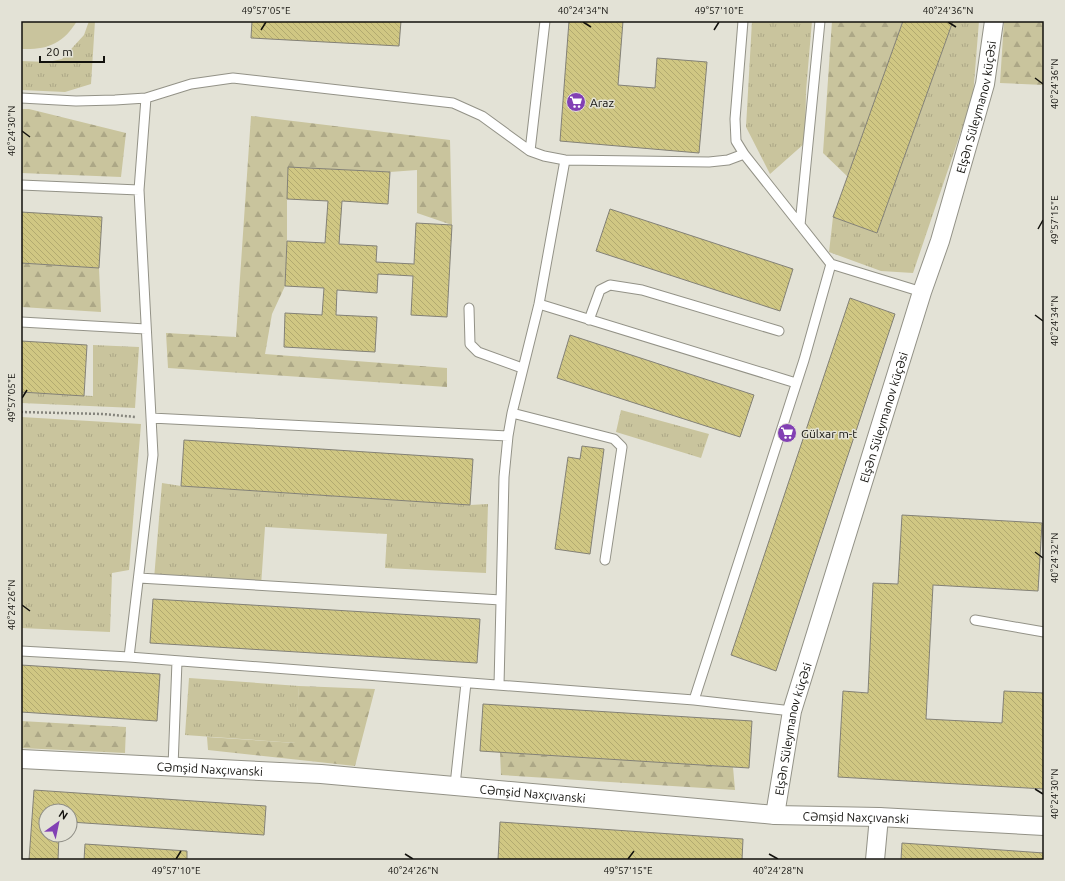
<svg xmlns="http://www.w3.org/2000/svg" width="1065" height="881" font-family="Ubuntu,sans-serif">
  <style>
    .grass { fill: url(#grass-tufts) }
    .forest { fill: url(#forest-firs) }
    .pitch { fill: #c9c49d }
    .building { fill: url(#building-back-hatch); stroke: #838177 }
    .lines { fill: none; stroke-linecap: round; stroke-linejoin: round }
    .lane-casing { stroke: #939287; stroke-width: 11 }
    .street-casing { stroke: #939287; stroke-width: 20 }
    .path { stroke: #85847c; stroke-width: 2.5; stroke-dasharray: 2 2; stroke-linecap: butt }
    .lane { stroke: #fff; stroke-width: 9 }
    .street { stroke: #fff; stroke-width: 18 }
    .ticks { fill: none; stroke: #12110d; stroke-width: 1.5 }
    .labels { text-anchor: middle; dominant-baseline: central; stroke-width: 3; stroke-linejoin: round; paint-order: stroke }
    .poi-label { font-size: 12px; fill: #12110d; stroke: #e3e2d6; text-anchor: start }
    .street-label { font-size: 12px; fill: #12110d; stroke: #e3e2d6 }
    .neatline { fill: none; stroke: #12110d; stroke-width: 1.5 }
    .ticks-label { font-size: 10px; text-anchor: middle; fill: #12110d }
  </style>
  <defs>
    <pattern id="grass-tufts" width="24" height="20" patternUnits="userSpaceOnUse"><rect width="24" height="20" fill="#c9c49d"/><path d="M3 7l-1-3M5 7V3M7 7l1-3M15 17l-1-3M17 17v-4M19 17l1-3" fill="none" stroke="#aca786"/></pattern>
    <pattern id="forest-firs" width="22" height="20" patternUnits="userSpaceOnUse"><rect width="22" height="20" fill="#c9c49d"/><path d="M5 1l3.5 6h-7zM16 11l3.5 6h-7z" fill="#aca786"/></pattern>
    <pattern id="building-back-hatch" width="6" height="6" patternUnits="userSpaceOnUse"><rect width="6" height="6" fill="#d0c783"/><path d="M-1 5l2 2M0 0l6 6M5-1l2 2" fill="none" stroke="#b2aa70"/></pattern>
  </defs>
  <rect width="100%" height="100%" fill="#e3e2d6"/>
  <path class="grass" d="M89 21H95L91 84 65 92 21 90V61L48 62 62 59 84 35Z
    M752 21H812L806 91 805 143 770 174 746 127Z
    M953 21H979L973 96 913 273 881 271 829 252 833 217 877 233Z
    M93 345 139 347 135 408 21 403V392L93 396Z
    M621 410 709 434 701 458 616 432Z
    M21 417 141 424 129 570 112 573 110 632 21 628Z
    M162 483 181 486 470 505 488 504 486 573 385 568 387 534 265 527 261 586 154 579Z
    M189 678 299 686 296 743 185 735Z"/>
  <path class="forest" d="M832 21H903L848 177 823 153Z
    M1004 21H1044V85L1000 83Z
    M21 109H29L126 133 121 177 21 173Z
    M251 116 450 140 452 225 417 213V170L390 172 288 167 287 199V241L285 286 272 314 265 354 447 368V387L168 368 166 333 236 337Z
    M21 263 99 268 101 312 21 307Z
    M299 686 375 689 355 766 208 750 207 737 295 743Z
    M21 721 126 727 125 753 21 748Z
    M500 752 733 767 735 790 501 775Z"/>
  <path class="pitch" d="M21 21H77C63 44 47 50 21 49Z"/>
  <path class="building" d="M252 21H401L399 46 251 38Z
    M569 21H623L618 85 655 88 657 58 707 62 699 153 560 141Z
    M903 21H953L877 233 833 217Z
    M288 167 390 172 388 204 342 201 339 244 377 246 376 262 414 264 416 223 452 225 447 317 411 315 413 276 378 274 377 293 337 290 336 315 377 317 375 352 284 347 285 313 322 315 324 288 285 286 287 241 325 243 328 201 287 199Z
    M610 209 793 269 780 311 596 251Z
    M21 212 102 217 99 268 21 263Z
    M850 298 895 314 776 671 731 655Z
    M570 335 754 395 740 437 557 378Z
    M21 341 87 345 84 396 21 392Z
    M184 440 473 459 470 505 181 486Z
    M582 446 604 449 590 554 555 549 568 457 580 459Z
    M902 515 1042 523 1038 591 933 585 926 719 1002 723 1004 691 1044 693V789L838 777 843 691 868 693 873 583 898 584Z
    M153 599 480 619 477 663 150 643Z
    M21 665 160 674 157 721 21 712Z
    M483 704 752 721 749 768 480 751Z
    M34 790 266 806 264 835 70 822V811H46V835H59L58 860H29Z
    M500 822 743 839 742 860H498Z
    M902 843 1044 853V860H901Z
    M85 844 187 851V860H84Z"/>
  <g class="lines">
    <defs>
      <path id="lane" d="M743 21 735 119 736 141 744 154 831 264 922 292
        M21 98 76 101 115 100 146 98 191 84 233 78 453 103 482 116 530 151 544 156 565 160 709 162 728 160 744 154
        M530 151 545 21
        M21 185 139 190
        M800 225 820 21
        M539 304 796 383
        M469 308 470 344 478 352 522 368
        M589 320 600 290 610 285 642 290 779 331
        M21 322 146 329
        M512 413 614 439 622 447 605 560
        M151 418 508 436
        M139 578 501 600
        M975 620 1044 632
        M21 651 129 657 694 700 792 711
        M129 657 153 455 139 190 146 98
        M499 685 504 477 508 436 512 413 539 304 565 160
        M694 700 804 360 831 264
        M173 767 177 661
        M455 785 466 683"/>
      <g id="street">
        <path id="s1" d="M21 759 321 774 775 815 879 817 1044 826"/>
        <path id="s2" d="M775 815 792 711 922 292 940 241 985 84 994 21"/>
        <path d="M875 860 879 817"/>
      </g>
    </defs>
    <use href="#lane" class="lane-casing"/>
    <use href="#street" class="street-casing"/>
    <path class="path" d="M21 412 103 414 136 417"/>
    <use href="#lane" class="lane"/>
    <use href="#street" class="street"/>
  </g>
  <path class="ticks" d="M583 22 591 27M948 22 956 27M261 30 266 22M714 30 719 22M1035 78 1043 84M22 131 30 137M1038 229 1043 220M1035 315 1043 321M22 398 27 390M1035 552 1043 558M22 605 30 611M1035 789 1043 794M405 854 413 859M769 854 778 859M176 859 181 851M628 859 634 851"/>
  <defs>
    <symbol id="supermarket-disc" viewBox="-11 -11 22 22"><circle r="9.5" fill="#8240b4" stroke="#e3e2d6"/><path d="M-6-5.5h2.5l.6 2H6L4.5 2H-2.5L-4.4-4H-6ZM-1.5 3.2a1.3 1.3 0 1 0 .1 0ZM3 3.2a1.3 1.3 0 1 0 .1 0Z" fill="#fff"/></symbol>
  </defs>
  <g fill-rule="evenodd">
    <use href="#supermarket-disc" x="565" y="91" width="22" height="22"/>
    <use href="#supermarket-disc" x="776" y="422" width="22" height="22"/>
  </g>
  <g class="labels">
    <g class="poi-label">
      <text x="590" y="102">Araz</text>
      <text x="801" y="433">Gülxar m-t</text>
    </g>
    <g class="street-label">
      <text stroke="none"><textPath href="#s2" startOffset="737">Elşən Süleymanov küçəsi</textPath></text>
      <text stroke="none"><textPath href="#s2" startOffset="413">Elşən Süleymanov küçəsi</textPath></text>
      <text stroke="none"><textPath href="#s2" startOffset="88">Elşən Süleymanov küçəsi</textPath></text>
      <text stroke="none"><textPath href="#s1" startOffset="189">Cəmşid Naxçıvanski</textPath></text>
      <text stroke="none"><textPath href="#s1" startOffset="513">Cəmşid Naxçıvanski</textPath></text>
      <text stroke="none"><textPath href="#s1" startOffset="837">Cəmşid Naxçıvanski</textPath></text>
    </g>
  </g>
  <rect width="1065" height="881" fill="none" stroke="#e3e2d6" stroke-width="44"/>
  <g transform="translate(58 823) rotate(33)"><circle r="19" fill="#e3e2d6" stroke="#8f8e86"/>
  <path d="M0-3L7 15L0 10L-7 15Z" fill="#8240b4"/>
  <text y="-6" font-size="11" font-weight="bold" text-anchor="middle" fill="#12110d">N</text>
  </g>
  <path d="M40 56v6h64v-6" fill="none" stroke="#12110d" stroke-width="2"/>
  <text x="46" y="56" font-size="12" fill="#12110d" stroke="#e3e2d6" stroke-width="3" paint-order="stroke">20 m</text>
  <rect x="22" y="22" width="1021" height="837" class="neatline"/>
  <g class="ticks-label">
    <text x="266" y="14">49°57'05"E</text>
    <text x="583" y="14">40°24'34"N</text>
    <text x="719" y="14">49°57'10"E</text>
    <text x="948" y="14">40°24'36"N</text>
    <text transform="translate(1054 84) rotate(-90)" y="4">40°24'36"N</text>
    <text transform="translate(11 131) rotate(-90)" y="4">40°24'30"N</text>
    <text transform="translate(1054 220) rotate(-90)" y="4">49°57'15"E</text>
    <text transform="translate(1054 321) rotate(-90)" y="4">40°24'34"N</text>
    <text transform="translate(11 398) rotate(-90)" y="4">49°57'05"E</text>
    <text transform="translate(1054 558) rotate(-90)" y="4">40°24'32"N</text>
    <text transform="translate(11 605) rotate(-90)" y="4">40°24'26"N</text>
    <text transform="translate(1054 794) rotate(-90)" y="4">40°24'30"N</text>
    <text x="176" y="874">49°57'10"E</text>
    <text x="413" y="874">40°24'26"N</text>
    <text x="628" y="874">49°57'15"E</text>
    <text x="778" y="874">40°24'28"N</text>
  </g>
</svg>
